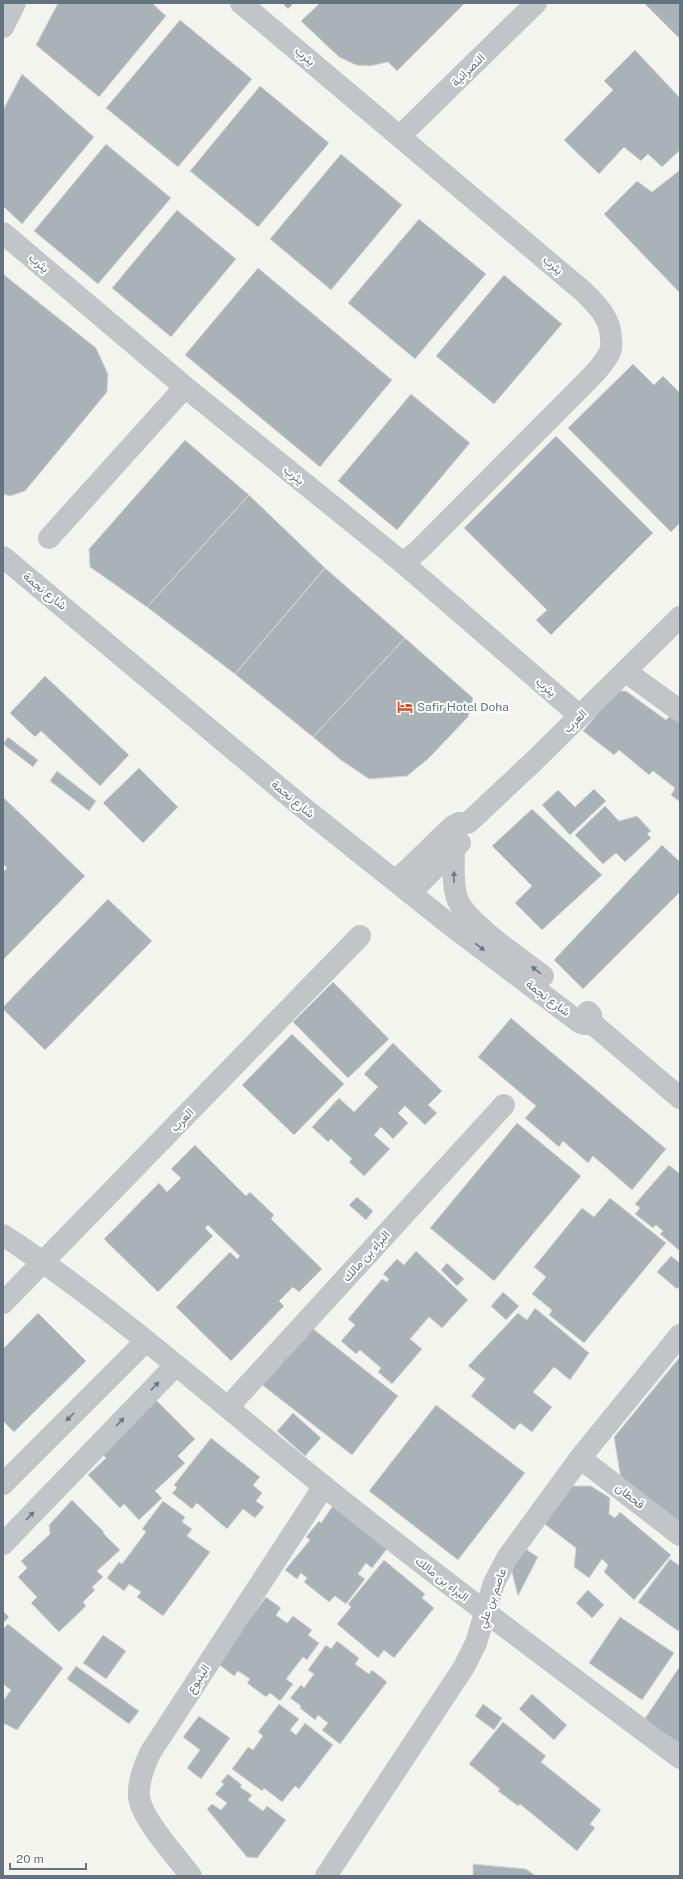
<svg xmlns="http://www.w3.org/2000/svg" width="683" height="1879" font-family="'Public Sans',Vazirmatn,sans-serif">
  <style>
    .building { fill: #a9b2b6; stroke: #d5d5d2 }
    .lines { fill: none; stroke-linecap: round; stroke-linejoin: round }
    .minor { stroke: #c1c5c8; stroke-width: 22 }
    .oneway { fill: #677886 }
    .labels { text-anchor: middle; dominant-baseline: central; stroke-width: 4; stroke-linejoin: round; paint-order: stroke }
    .street-label { font-size: 12px; fill: #627482; stroke: #fff }
    .poi-label { font-size: 12px; fill: #627482; stroke: #fff; text-anchor: start }
  </style>
  <rect width="100%" height="100%" fill="#f4f4ef"/>
  <path class="building" d="M58 3H152L166 16 99 97 36 45Z
    M282 3H294L288 9Z
    M320 3H463L464 4 397 71 388 62 370 66 356 65 339 57 301 21Z
    M644 3H680V39Z
    M180 20 252 79 178 167 106 108Z
    M635 50 680 98V150L662 167 648 154 641 161 624 147 599 174 564 140 613 90 604 81Z
    M22 74 94 137 22 224 3 206V110Z
    M260 86 329 143 258 227 190 171Z
    M106 144 171 198 98 284 34 231Z
    M341 154 402 205 331 290 270 239Z
    M680 170V290L679 292 604 214 637 181 652 192Z
    M177 210 236 259 171 337 112 288Z
    M419 219 486 274 415 359 348 303Z
    M258 268 392 380 320 467 185 355Z
    M3 274 96 348 108 374 107 392 25 491 10 496 3 494Z
    M504 275 562 324 494 404 436 356Z
    M633 364 654 385 663 376 680 393V523L671 532 568 428Z
    M411 394 470 443 397 530 338 481Z
    M556 436 653 533 551 635 536 620 547 610 464 528Z
    M185 440 249 495 147 607 90 567 89 549Z
    M249 495 325 568 235 674 147 607Z
    M325 568 405 638 313 737 235 674Z
    M405 638 473 698 468 717 428 759 407 776 369 779 341 760 313 737Z
    M45 676 129 755 100 786 41 731 35 737 10 713Z
    M616 691H626L666 720 670 716 680 723V802L671 795 675 788 653 771 649 775 619 750 614 755 583 731Z
    M8 737 38 760 33 767 3 744Z
    M139 768 178 807 143 843 103 803Z
    M57 771 96 801 89 811 50 781Z
    M594 789 606 801 570 835 542 805 558 790 575 807Z
    M3 797 85 876 3 960V872L7 868 3 864Z
    M605 806 619 821 637 816 651 831 647 834 651 838 625 862 616 853 603 864 575 835Z
    M532 809 602 875 542 930 515 903 532 886 492 846Z
    M662 845 680 862V892L583 989 554 960Z
    M108 899 152 941 45 1050 3 1009V1007Z
    M333 982 389 1039 348 1078 293 1022Z
    M511 1018 666 1149 632 1190 593 1156 588 1163 563 1141 559 1147 525 1118 536 1106 478 1057Z
    M292 1034 344 1084 294 1135 242 1085Z
    M393 1043 442 1091 428 1105 437 1113 425 1125 405 1106 398 1113 408 1123 393 1139 381 1127 374 1135 390 1149 364 1176 349 1162 352 1159 331 1139 328 1142 312 1127 339 1098 354 1112 378 1087 364 1074Z
    M517 1123 581 1176 494 1281 430 1228Z
    M195 1145 246 1196 250 1192 274 1215 271 1219 322 1269 299 1292 293 1287 279 1301 284 1306 231 1361 176 1307 230 1252 237 1259 240 1256 208 1225 205 1228 213 1236 158 1292 104 1239 159 1183 167 1192 181 1178 171 1169Z
    M669 1165 680 1174V1251L660 1234 663 1231 656 1225 653 1228 635 1214 640 1208 635 1204Z
    M357 1197 373 1211 366 1220 349 1205Z
    M610 1198 666 1243 584 1343 549 1315 552 1310 532 1294 546 1277 534 1267 582 1208 594 1217Z
    M416 1251 468 1300 442 1328 429 1317 410 1339 422 1349 392 1384 378 1372 381 1368 360 1350 356 1354 341 1341 355 1325 348 1319 382 1279 387 1282 389 1279 383 1274 397 1259 404 1265Z
    M671 1256 680 1263V1286L677 1289 657 1272Z
    M447 1263 464 1279 457 1286 441 1270Z
    M503 1292 519 1306 506 1320 491 1306Z
    M535 1308 589 1353 570 1380 554 1367 533 1392 552 1407 532 1432 520 1423 514 1430 471 1396 485 1379 468 1366 518 1313 527 1320Z
    M38 1313 86 1361 14 1432 3 1421V1349Z
    M312 1328 398 1396 352 1455 261 1384Z
    M680 1357V1523L621 1480 614 1437Z
    M154 1398 195 1439 178 1456 185 1463 155 1491 162 1498 139 1520 124 1504 120 1508 88 1475 106 1458 100 1451Z
    M436 1405 525 1473 458 1560 369 1491Z
    M293 1413 321 1438 305 1456 277 1431Z
    M211 1438 260 1477 253 1485 262 1493 256 1501 264 1507 255 1518 243 1509 227 1529 197 1503 192 1509 172 1493 177 1488 174 1485Z
    M571 1486H591L610 1498 609 1514 615 1518 620 1512 671 1555 634 1600 604 1572 608 1565 602 1559 589 1578 574 1567 576 1548 542 1522Z
    M72 1500 104 1532 103 1533 120 1550 97 1571 103 1577 92 1587 95 1590 83 1602 86 1606 59 1632 31 1603 37 1597 18 1577 27 1568 21 1561 50 1534 49 1525Z
    M163 1501 185 1517 182 1522 192 1529 187 1536 210 1552 163 1616 137 1597 141 1592 129 1584 124 1591 107 1578 119 1562 122 1564 146 1532 142 1529Z
    M340 1505 390 1545 372 1568 366 1563 358 1574 365 1579 346 1604 335 1596 329 1602 304 1582 307 1578 301 1573 297 1579 285 1570 310 1540 306 1537 319 1521 321 1523 332 1507Z
    M524 1548 538 1557 518 1596 510 1564Z
    M670 1559 680 1566V1628L678 1631 638 1602Z
    M384 1560 425 1594 422 1598 434 1608 394 1658 384 1650 378 1658 337 1624 351 1607 348 1604Z
    M588 1590 604 1605 592 1618 576 1603Z
    M266 1597 281 1608 276 1615 287 1623 293 1616 312 1630 308 1635 319 1643 307 1660 303 1657 286 1679 293 1684 280 1701 270 1693 266 1697 247 1683 250 1679 238 1671 234 1676 217 1663Z
    M3 1611 9 1617 3 1623Z
    M620 1617 674 1653 642 1700 589 1663Z
    M8 1624 63 1668 17 1730 3 1723V1701L11 1690 3 1684V1629Z
    M103 1635 126 1651 106 1679 83 1663Z
    M337 1641 359 1658 355 1664 369 1674 372 1670 387 1682 340 1744 322 1730 328 1723 318 1715 315 1720 300 1708 301 1706 290 1698 301 1685 304 1688 314 1674 308 1670 326 1645 331 1649Z
    M76 1666 139 1711 129 1724 67 1679Z
    M680 1666V1744L644 1720Z
    M532 1694 567 1725 554 1740 519 1709Z
    M279 1704 299 1719 290 1730 296 1735 305 1723 333 1745 299 1789 295 1786 282 1802 264 1788 262 1791 232 1769 248 1747 253 1750 263 1736 258 1732Z
    M483 1704 502 1718 494 1730 475 1716Z
    M199 1716 230 1738 201 1779 187 1768 200 1750 183 1737Z
    M503 1722 546 1756 541 1762 601 1810 590 1824 595 1828 577 1851 520 1804 518 1806 498 1791 500 1789 469 1764Z
    M228 1774 242 1785 240 1787 252 1795 248 1800 263 1811 267 1806 286 1820 257 1858 247 1857 207 1809 212 1804 221 1810 227 1803 215 1794 224 1784 221 1782Z
    M473 1864 526 1869 536 1876H473Z"/>
  <g class="lines">
    <path class="minor" d="M241 3 584 292C598 306 611 319 611 339 611 343 612 348 610 352 605 362 597 371 589 379L419 550 403 563
      M3 27 15 3
      M400 136 536 3
      M3 233 185 387 403 563 580 716
      M49 538 185 387
      M3 557 300 805 449 924 579 1022 584 1024H593
      M625 671 680 711
      M454 849C454 864 452 883 457 898 464 921 522 960 543 976
      M396 881 453 826 459 823H468L534 761 680 617
      M410 893 460 843
      M588 1012 591 1015 593 1024 680 1098
      M3 1235C117 1310 218 1402 325 1487 441 1580 561 1669 680 1758
      M3 1303 360 936
      M228 1407 504 1105
      M580 1458 680 1535
      M3 1484 146 1341
      M3 1544 176 1365
      M191 1876C177 1857 142 1820 139 1797 138 1781 144 1767 150 1753L324 1486
      M326 1876 464 1667 476 1643 494 1583 507 1558 580 1458 680 1335"/>
  </g>
  <defs><path id="oneway-solid" d="M-6-.8H1V-3.2L6.5 0L1 3.2V.8H-6Z"/></defs>
  <g class="oneway">
    <use href="#oneway-solid" transform="translate(454 877) rotate(-90)"/>
    <use href="#oneway-solid" transform="translate(480 947) rotate(37)"/>
    <use href="#oneway-solid" transform="translate(536 970) rotate(-142)"/>
    <use href="#oneway-solid" transform="translate(155 1386) rotate(-46)"/>
    <use href="#oneway-solid" transform="translate(70 1417) rotate(135)"/>
    <use href="#oneway-solid" transform="translate(120 1422) rotate(-46)"/>
    <use href="#oneway-solid" transform="translate(30 1516) rotate(-46)"/>
  </g>
  <defs>
    <symbol id="hotel-bare" viewBox="-9 -9 18 18"><path d="M-6-4.5h1.5V1H6V5H4.5V3h-9V5H-6ZM-4 0a1.8 1.8 0 1 1 3.6 0ZM.5 0V-2.5h3Q6-2.5 6 0Z" fill="#e8471b" stroke="#fff" stroke-width="2.5" paint-order="stroke"/></symbol>
  </defs>
  <g fill-rule="evenodd">
    <use href="#hotel-bare" x="394" y="696" width="22" height="22"/>
  </g>
  <g class="labels">
    <g class="street-label">
      <text transform="translate(305 56) rotate(40)">يثرب</text>
      <text transform="translate(468 70) rotate(-44)">النصرانية</text>
      <text transform="translate(39 263) rotate(40)">يثرب</text>
      <text transform="translate(553 265) rotate(40)">يثرب</text>
      <text transform="translate(294 475) rotate(39)">يثرب</text>
      <text transform="translate(45 591) rotate(39)">شارع نجمة</text>
      <text transform="translate(546 687) rotate(41)">يثرب</text>
      <text transform="translate(575 721) rotate(-45)">العرب</text>
      <text transform="translate(293 799) rotate(40)">شارع نجمة</text>
      <text transform="translate(548 998) rotate(37)">شارع نجمة</text>
      <text transform="translate(182 1120) rotate(-46)">العرب</text>
      <text transform="translate(366 1256) rotate(-48)">البراء بن مالك</text>
      <text transform="translate(630 1496) rotate(38)">قحطان</text>
      <text transform="translate(442 1579) rotate(38)">البراء بن مالك</text>
      <text transform="translate(492 1598) rotate(-70)">عاصم بن علي</text>
      <text transform="translate(198 1679) rotate(-57)">الينبوع</text>
    </g>
    <g class="poi-label">
      <text x="417" y="707">Safir Hotel Doha</text>
    </g>
  </g>
  <rect width="683" height="1879" fill="none" stroke="#627482" stroke-width="8"/>
  <path d="M10 1863v6h76v-6" fill="none" stroke="#627482" stroke-width="2"/>
  <text x="16" y="1863" font-size="12" fill="#627482" stroke="#ffffff" stroke-width="3" paint-order="stroke">20 m</text>
</svg>
